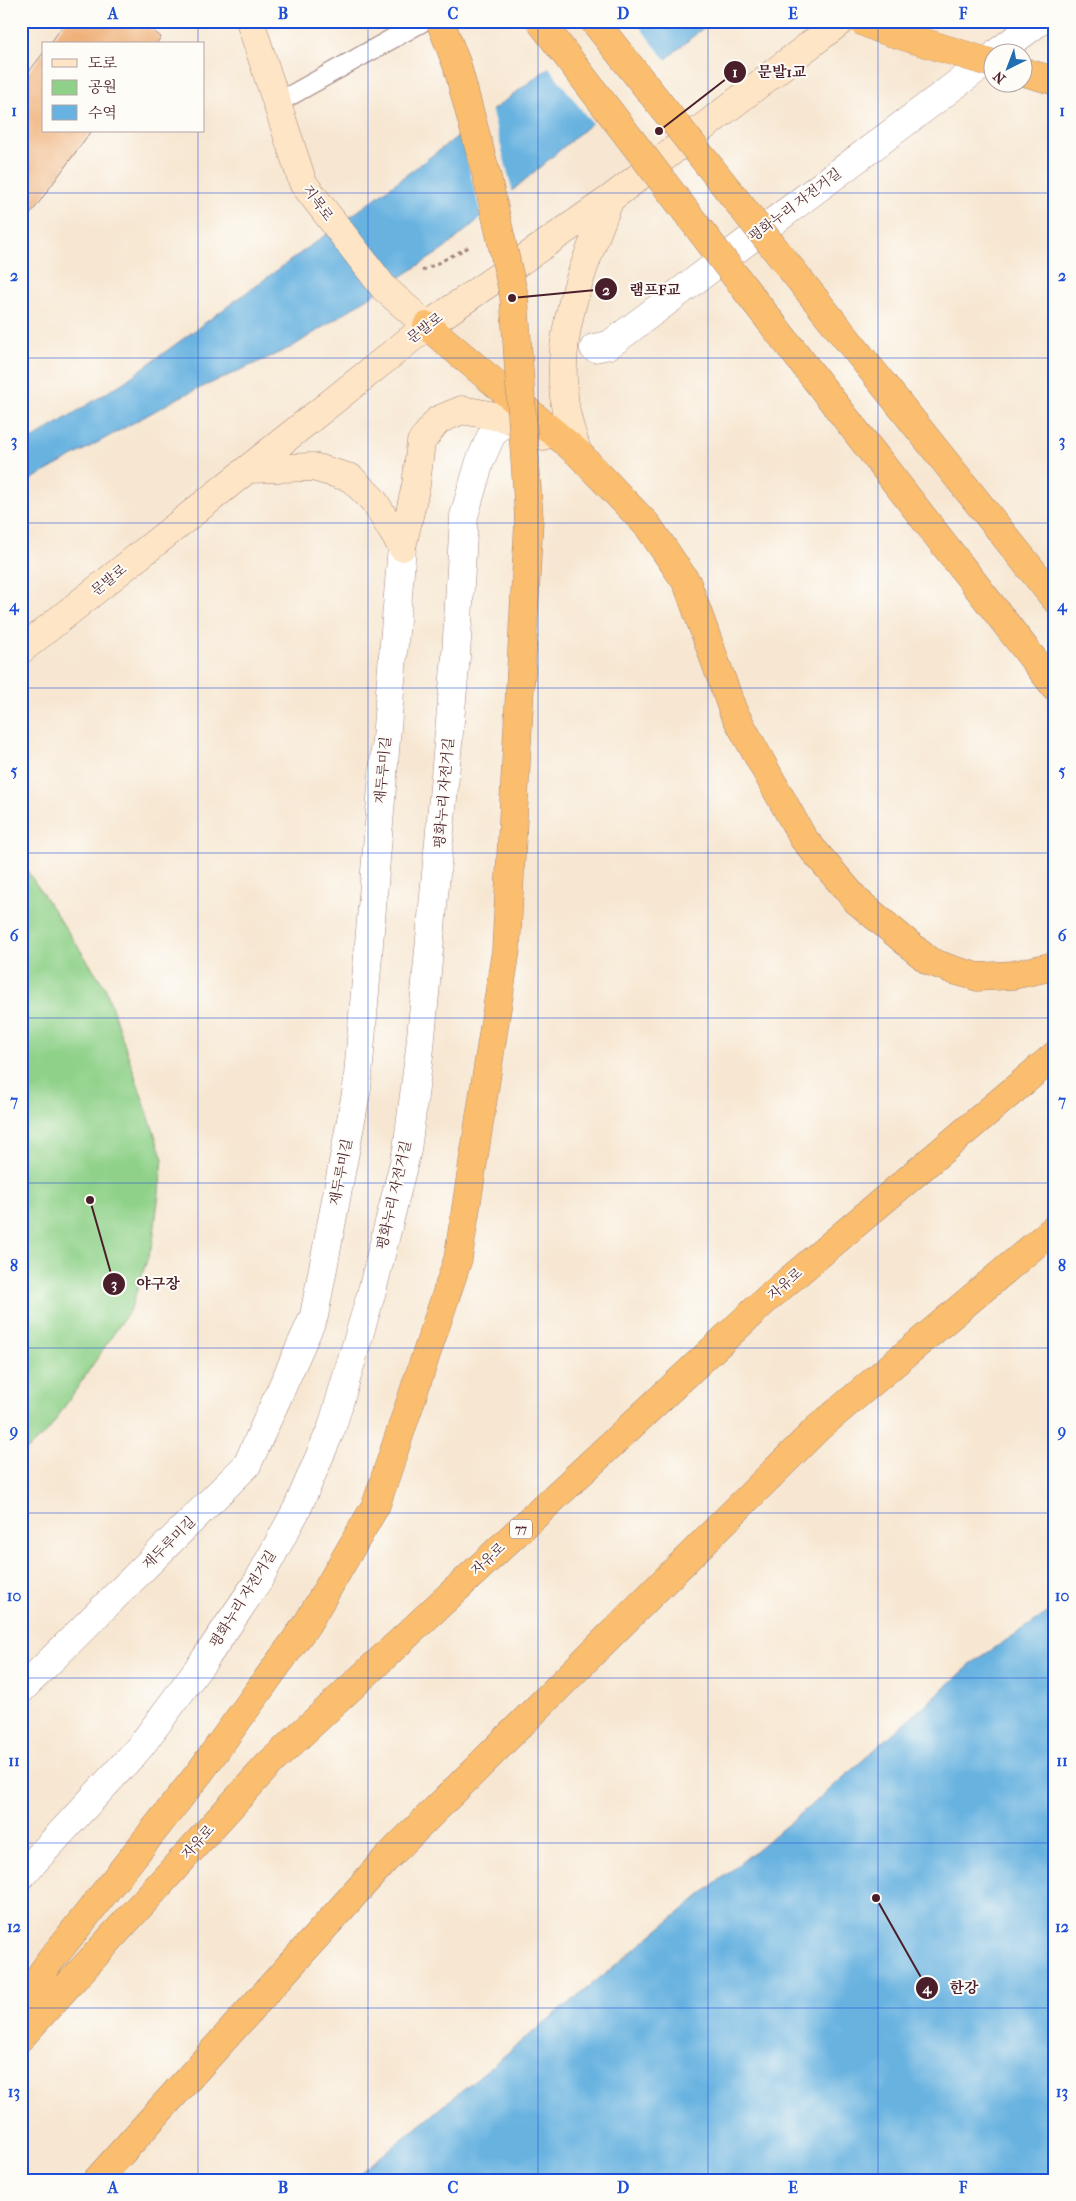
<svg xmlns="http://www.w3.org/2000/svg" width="1076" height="2201" font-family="'IM FELL French Canon','Noto Serif KR',serif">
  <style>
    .green { fill: #8fd189; stroke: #6c785a }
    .water { fill: #67b2e0; stroke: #586886 }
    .pier { fill: #f7e7d2 }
    .building { fill: #efaf77 }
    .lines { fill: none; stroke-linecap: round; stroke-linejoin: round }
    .lane-casing { stroke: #a0837e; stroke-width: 21 }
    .street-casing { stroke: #a0837e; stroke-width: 29 }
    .secondary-casing { stroke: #a0837e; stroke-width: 29 }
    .highway-casing { stroke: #a0837e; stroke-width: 29 }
    .path { stroke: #a0837e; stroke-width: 3; stroke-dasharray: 4 4; stroke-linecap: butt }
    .lane { stroke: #fff; stroke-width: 19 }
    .street { stroke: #fff; stroke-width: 28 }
    .secondary { stroke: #fde5c5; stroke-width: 28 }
    .highway { stroke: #fabe6e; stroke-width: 28 }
    .highway-bridge-casing { stroke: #a0837e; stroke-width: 29; stroke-linecap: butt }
    .highway-bridge { stroke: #fabe6e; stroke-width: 28 }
    .grid { fill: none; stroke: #1d4ed8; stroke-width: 1; stroke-opacity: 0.55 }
    .labels { text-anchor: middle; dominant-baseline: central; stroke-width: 4; stroke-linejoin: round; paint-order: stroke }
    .shield { fill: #fdfcf7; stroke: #806168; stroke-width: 1 }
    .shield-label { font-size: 12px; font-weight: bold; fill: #4a1f2b }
    .street-label { font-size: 14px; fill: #4a1f2b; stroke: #fdfcf7 }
    .leader { fill: none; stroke: #4a1f2b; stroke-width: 2 }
    .callout-dot { fill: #4a1f2b; stroke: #fdfcf7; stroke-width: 2 }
    .mark-label { font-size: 15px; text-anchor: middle; font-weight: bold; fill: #fff }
    .callout-label { font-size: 15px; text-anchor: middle; font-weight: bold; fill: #4a1f2b; stroke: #fdfcf7; stroke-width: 4; stroke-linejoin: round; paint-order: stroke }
    .neatline { fill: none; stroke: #1d4ed8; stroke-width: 2 }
    .grid-label { font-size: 16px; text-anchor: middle; font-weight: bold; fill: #1d4ed8 }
  </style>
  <rect width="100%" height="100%" fill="#fdfcf7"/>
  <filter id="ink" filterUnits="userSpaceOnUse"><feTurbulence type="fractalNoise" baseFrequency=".02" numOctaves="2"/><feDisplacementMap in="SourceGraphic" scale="10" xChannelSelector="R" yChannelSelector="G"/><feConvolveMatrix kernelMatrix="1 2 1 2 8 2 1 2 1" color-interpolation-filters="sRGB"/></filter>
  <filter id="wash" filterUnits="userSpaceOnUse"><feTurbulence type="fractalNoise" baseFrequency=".0096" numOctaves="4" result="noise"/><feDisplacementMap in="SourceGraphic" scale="20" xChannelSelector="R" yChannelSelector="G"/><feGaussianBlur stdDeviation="1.12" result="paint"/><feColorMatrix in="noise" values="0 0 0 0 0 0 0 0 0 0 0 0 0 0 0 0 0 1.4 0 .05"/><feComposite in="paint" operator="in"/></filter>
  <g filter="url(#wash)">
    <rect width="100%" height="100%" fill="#f7e7d2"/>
    <path class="green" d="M26 869 105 987 163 1159 153 1242 131 1308 48 1431 21 1455V873Z"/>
    <path class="water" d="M611 21H711L444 249 292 347 180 397 21 485V446L124 382 365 206Z
      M1055 1608V2180H352L820 1798 975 1661Z"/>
    <path class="pier" d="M607 21H635L667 62 593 125 548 66Z
      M491 108 513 193 482 219 460 132Z"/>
    <g id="blocks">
      <path class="building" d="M66 21H140L161 37 156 44H50Z
        M44 52V131H91L24 223 21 221V82Z"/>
    </g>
  </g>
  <g filter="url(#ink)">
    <use href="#blocks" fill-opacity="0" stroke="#a0837e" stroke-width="1"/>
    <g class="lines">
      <defs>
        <path id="lane" d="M277 103 424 21"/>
        <path id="street" d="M998 52 1040 21
          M594 348 609 345 994 56
          M21 1690 247 1465 314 1316 357 1088 402 547
          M21 1876 140 1747 205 1659 258 1581 297 1509 332 1427 372 1291 407 1150 420 1048 456 656 464 516 480 461 491 436 506 418"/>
        <path id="secondary" d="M250 21 303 183 384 288 427 326
          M578 453C573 438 567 421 565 405 554 330 584 267 610 199
          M248 469 313 467 351 478 374 501 402 547
          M402 547 416 485 421 442 438 420 462 410 506 418 543 436
          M21 650 427 326 610 199 841 21"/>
        <path id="highway" d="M1024 72 1055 81
          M783 259 1055 599
          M746 290 1055 687
          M427 326 578 453 648 526 687 583 733 711 803 838 857 901 929 961 953 970 978 977 1013 975 1055 966
          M21 2003 51 1960 200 1772 307 1624 376 1505 458 1259 506 950 529 519
          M21 2037 269 1764 767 1299 1055 1055
          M97 2180 385 1860 818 1428 1055 1228"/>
      </defs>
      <use href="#lane" class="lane-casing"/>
      <use href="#street" class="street-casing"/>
      <use href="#secondary" class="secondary-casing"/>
      <use href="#highway" class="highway-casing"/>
      <path class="path" d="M422 271 469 247"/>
      <use href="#lane" class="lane"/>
      <use href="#street" class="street"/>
      <use href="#secondary" class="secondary"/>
      <use href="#highway" class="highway"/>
      <defs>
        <path id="highway-bridge" d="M440 21 457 65 487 177 514 296 529 519
          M540 21 746 290
          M594 21 783 259
          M861 21 880 29 994 64"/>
      </defs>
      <use href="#highway-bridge" class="highway-bridge-casing"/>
      <use href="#highway-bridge" class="highway-bridge"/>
    </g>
  </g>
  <path class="grid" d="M198 21V44M368 21V2180M538 21V2180M708 21V2180M878 21V2180M198 131V2180M21 193H1055M21 358H1055M21 523H1055M21 688H1055M21 853H1055M21 1018H1055M21 1183H1055M21 1348H1055M21 1513H1055M21 1678H1055M21 1843H1055M21 2008H1055"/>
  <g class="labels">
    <rect class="shield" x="510" y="1519.5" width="22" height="19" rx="4"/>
    <g class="shield-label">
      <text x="521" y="1529">77</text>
    </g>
    <g class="street-label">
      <text transform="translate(318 203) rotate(54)">지목로</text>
      <text transform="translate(795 205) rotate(-37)">평화누리 자전거길</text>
      <text transform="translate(425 328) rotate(-37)">문발로</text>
      <text transform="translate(109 580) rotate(-39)">문발로</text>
      <text transform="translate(383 770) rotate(-85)">재두루미길</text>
      <text transform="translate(444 793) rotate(-85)">평화누리 자전거길</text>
      <text transform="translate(341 1172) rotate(-79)">재두루미길</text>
      <text transform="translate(394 1195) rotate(-77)">평화누리 자전거길</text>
      <text transform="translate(785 1284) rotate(-41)">자유로</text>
      <text transform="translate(169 1543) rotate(-45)">재두루미길</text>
      <text transform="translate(488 1559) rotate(-43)">자유로</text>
      <text transform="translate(243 1599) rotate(-58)">평화누리 자전거길</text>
      <text transform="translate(198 1842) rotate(-48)">자유로</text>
    </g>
  </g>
  <path class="leader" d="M659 131L735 72M512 298L606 289M90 1200L114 1284M876 1898L927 1988"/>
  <g class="callout-dot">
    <circle cx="659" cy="131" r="5"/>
    <circle cx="512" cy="298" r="5"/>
    <circle cx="90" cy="1200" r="5"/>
    <circle cx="876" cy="1898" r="5"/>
    <circle cx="735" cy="72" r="12"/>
    <circle cx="606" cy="289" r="12"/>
    <circle cx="114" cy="1284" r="12"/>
    <circle cx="927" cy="1988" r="12"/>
  </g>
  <g class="mark-label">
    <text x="735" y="77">1</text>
    <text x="606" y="295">2</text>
    <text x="114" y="1289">3</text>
    <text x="927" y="1993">4</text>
  </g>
  <g class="callout-label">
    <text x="782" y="77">문발1교</text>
    <text x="655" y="295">램프F교</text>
    <text x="158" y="1289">야구장</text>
    <text x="964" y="1993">한강</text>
  </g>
  <rect width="1076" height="2201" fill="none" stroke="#fdfcf7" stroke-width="55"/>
  <rect x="42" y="42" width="162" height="90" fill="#fdfcf7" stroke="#b5a4a5"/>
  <rect x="52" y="59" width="25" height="8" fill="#fde5c5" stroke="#b5a4a5"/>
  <text x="88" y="68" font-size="15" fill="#4a1f2b">도로</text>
  <rect x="52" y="80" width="25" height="15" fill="#8fd189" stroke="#b5a4a5"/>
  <text x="88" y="92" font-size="15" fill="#4a1f2b">공원</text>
  <rect x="52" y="105" width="25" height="15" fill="#67b2e0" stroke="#b5a4a5"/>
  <text x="88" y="118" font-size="15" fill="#4a1f2b">수역</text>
  <g transform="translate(1008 68) rotate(222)"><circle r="24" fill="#fdfcf7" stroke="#b5a4a5"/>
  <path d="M0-4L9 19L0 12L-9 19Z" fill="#1f6fb2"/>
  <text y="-8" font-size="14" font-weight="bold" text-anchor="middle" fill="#4a1f2b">N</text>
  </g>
  <rect x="28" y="28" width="1020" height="2146" class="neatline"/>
  <g class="grid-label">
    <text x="113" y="19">A</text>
    <text x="283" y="19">B</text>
    <text x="453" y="19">C</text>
    <text x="623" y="19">D</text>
    <text x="793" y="19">E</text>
    <text x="963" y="19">F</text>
    <text x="14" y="116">1</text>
    <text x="1062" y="116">1</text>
    <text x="14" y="281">2</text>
    <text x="1062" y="281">2</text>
    <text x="14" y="446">3</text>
    <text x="1062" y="446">3</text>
    <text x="14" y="611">4</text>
    <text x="1062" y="611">4</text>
    <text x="14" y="776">5</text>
    <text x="1062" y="776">5</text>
    <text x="14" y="941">6</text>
    <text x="1062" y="941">6</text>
    <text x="14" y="1106">7</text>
    <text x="1062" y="1106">7</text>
    <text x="14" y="1271">8</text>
    <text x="1062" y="1271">8</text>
    <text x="14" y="1436">9</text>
    <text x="1062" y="1436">9</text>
    <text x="14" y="1601">10</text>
    <text x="1062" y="1601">10</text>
    <text x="14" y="1766">11</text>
    <text x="1062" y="1766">11</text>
    <text x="14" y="1932">12</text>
    <text x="1062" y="1932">12</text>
    <text x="14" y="2097">13</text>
    <text x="1062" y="2097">13</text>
    <text x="113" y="2193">A</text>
    <text x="283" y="2193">B</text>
    <text x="453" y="2193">C</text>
    <text x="623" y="2193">D</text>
    <text x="793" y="2193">E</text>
    <text x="963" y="2193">F</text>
  </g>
</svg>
